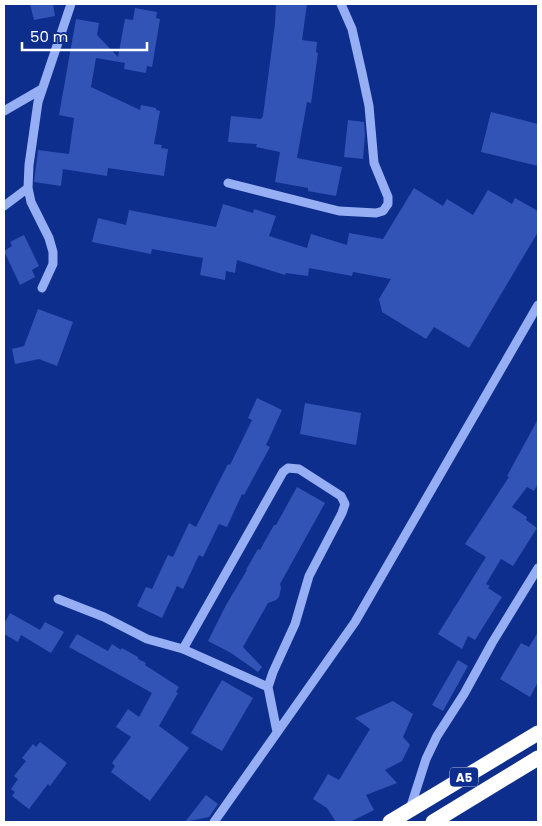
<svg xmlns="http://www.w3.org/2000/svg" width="542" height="826" font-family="Poppins,sans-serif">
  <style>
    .building { fill: #3254b6 }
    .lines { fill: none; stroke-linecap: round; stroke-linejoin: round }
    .minor { stroke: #96aef3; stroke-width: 9 }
    .highway { stroke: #fff; stroke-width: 15 }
    .labels { text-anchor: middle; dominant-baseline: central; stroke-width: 4; stroke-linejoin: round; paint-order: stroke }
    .shield { fill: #0e2e8d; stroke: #b7c0dd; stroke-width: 1 }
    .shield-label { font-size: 12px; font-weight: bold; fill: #fff }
  </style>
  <rect width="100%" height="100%" fill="#0e2e8d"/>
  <path class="building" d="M30 4H53L55 16 34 20Z
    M276 4H307L302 40 317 42 316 52 318 53 311 103 307 102 297 158 342 167 336 196 308 191V188L275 182 280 152 256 147 257 144 228 142 231 116 261 119 263 116 275 24Z
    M135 8 157 12 156 18 160 19 152 67 147 66 146 73 124 69 125 63 96 58 91 87 140 110 141 105 156 108V110L160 111 154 144 162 145 161 148 168 149 164 176 108 168 107 176 63 169 61 186 34 182 38 150 69 154 74 118 59 115 76 19 99 23 97 35 118 57 125 19 133 20Z
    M491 112 538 124V166L481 152Z
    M348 120 364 122 365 135 363 159 344 157Z
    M414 188 443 206 447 199 473 215 488 190 512 204 515 198 538 211V232L469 348 434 327 426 339 382 312 379 299 391 279 353 272 352 276 309 268 308 276 286 273 285 275 237 260 235 273 226 271 225 280 200 275 203 258 152 249 151 254 92 242 98 218 126 225 129 210 216 227 223 204 253 213 254 209 276 216 269 236 307 248 311 234 347 245 349 233 383 239Z
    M24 235 39 266 32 270 35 277 20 285 4 251 12 246 10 242Z
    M38 309 73 322 57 366 39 359 15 364 12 349 24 346Z
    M257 398 282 410 266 445 270 447 244 495 242 494 227 527 219 524 203 557 199 555 183 589 177 586 162 618 137 606 146 587 152 589 168 555 173 557 189 523 196 527 228 464 230 465 252 420 248 418Z
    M305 403 361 413 356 445 300 434Z
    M538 419V483L534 491 527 487 512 507 527 517 526 520 537 528 513 566 501 559 486 584 490 586 488 588 502 597 475 640 468 636 462 649 438 634 486 557 465 544 509 477 507 476Z
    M297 487 325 503 280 584 281 588 279 597 276 600 268 603 243 647 262 667 258 672 231 653 208 641 226 605 247 570H246L258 549 260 550 274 525H276Z
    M10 613 40 630 45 622 64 632 51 653 21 635 18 642 4 634V624Z
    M538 632V682L530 697 500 679 521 643 529 647Z
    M77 634 108 651 112 644 121 650 122 648 138 657V659L146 663 145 665 179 687 176 692 178 693 159 726 189 748 150 801 111 772 115 766 112 763 131 737 116 727 128 709 139 717 152 693 69 647Z
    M458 660 468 666 443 711 432 705Z
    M222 680 253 698 222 751 191 733Z
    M393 701 413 714 403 737 410 745 402 761 385 770 397 783 366 795 374 810 350 822H336L327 808 313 799 328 774 339 780 370 729 355 718Z
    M40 742 67 763 50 786 48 784 29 809 12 796 15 792 11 789 18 779 14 776 26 761 22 758 33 744 36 747Z
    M206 795 218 804 209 817 185 822Z"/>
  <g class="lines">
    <path class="minor" d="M4 111 42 89
      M228 183 339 211 376 213 383 211 388 204V197L374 163 369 106 362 73 352 29 341 4
      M4 206 28 188
      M42 288 53 264V252L49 238 31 202 28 188 29 165 38 102 71 4
      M58 599 104 617 147 639 183 649 268 687
      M183 649 283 472 288 468 299 469 341 496 345 504 342 513 309 576 295 624 273 672 268 687 277 732
      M410 809 426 759 437 736 464 694 492 643 538 568
      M214 822 355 622 538 305"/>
    <path class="highway" d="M390 822 538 733
      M433 822 538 758"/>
  </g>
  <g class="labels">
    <rect class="shield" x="450" y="767.5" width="28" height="19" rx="4"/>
    <g class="shield-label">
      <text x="464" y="777">A5</text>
    </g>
  </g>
  <rect width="542" height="826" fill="none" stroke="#ffffff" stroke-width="10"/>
  <path d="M22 42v8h125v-8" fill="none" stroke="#ffffff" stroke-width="2.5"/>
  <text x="30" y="42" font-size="15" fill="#ffffff" stroke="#0e2e8d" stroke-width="4" paint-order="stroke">50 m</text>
</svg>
